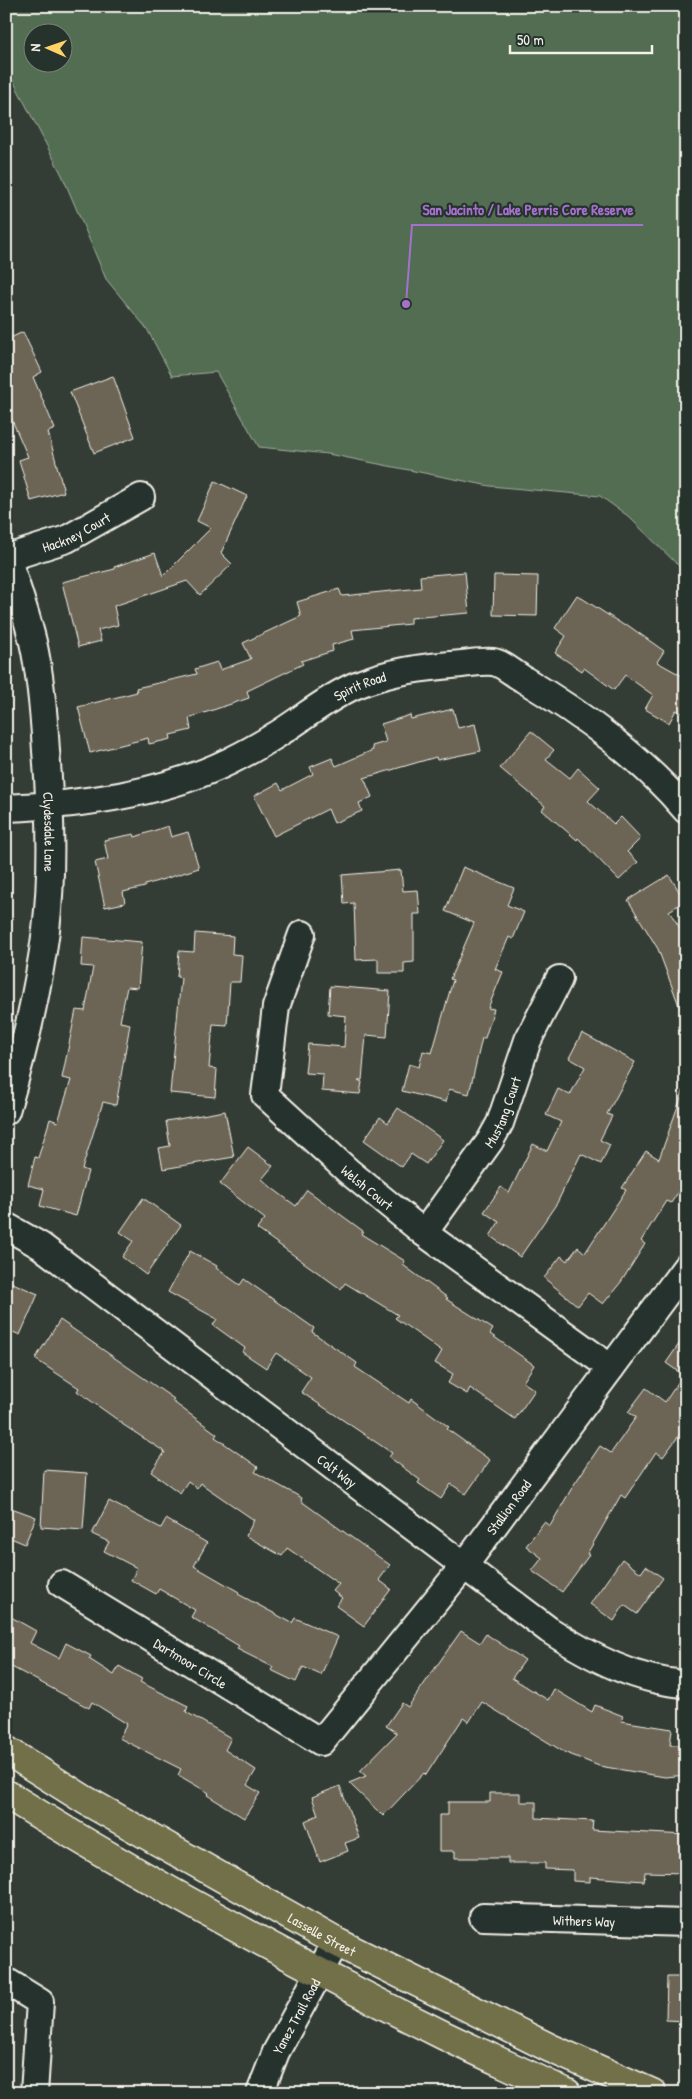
<svg xmlns="http://www.w3.org/2000/svg" width="692" height="2099" font-family="'Patrick Hand',sans-serif">
  <style>
    .green { fill: #536d53; stroke: #a4af9e; fill-rule: evenodd }
    .building { fill: #6c6554; stroke: #f4f1e8 }
    .lines { fill: none; stroke-linecap: round; stroke-linejoin: round }
    .minor-casing { stroke: #f4f1e8; stroke-width: 30 }
    .major-casing { stroke: #f4f1e8; stroke-width: 31 }
    .minor { stroke: #26332d; stroke-width: 26 }
    .major { stroke: #716f4a; stroke-width: 28 }
    .labels { text-anchor: middle; dominant-baseline: central; stroke-width: 4.5; stroke-linejoin: round; paint-order: stroke }
    .street-label { font-size: 14px; fill: #f4f1e8; stroke: #26332d }
    .leader { fill: none; stroke: #a571cd; stroke-width: 2 }
    .callout-dot { fill: #a571cd; stroke: #26332d; stroke-width: 2 }
    .callout-label { font-size: 15px; text-anchor: middle; font-weight: bold; fill: #a571cd; stroke: #26332d; stroke-width: 4.5; stroke-linejoin: round; paint-order: stroke }
  </style>
  <rect width="100%" height="100%" fill="#343d35"/>
  <filter id="ink" filterUnits="userSpaceOnUse"><feTurbulence type="fractalNoise" baseFrequency=".02" numOctaves="2"/><feDisplacementMap in="SourceGraphic" scale="10" xChannelSelector="R" yChannelSelector="G"/><feConvolveMatrix kernelMatrix="1 2 1 2 8 2 1 2 1" color-interpolation-filters="sRGB"/></filter>
  <g filter="url(#ink)">
    <path class="green" d="M6 6H686V573L628 516 600 496 490 486 328 454 259 447 216 372 172 376 147 329 106 279 62 175 6 67ZM32 32H62V62H32Z"/>
    <path class="building" d="M23 332 42 372 33 377 55 429 48 432 64 492 31 501 19 460 28 457 6 406V340Z
      M113 376 135 437 94 453 70 392Z
      M215 481 247 496 221 553 232 564 200 595 187 581 114 606 118 625 98 630 101 641 78 647 62 582 115 569 114 567 155 553 163 576 211 528 197 521Z
      M465 572 469 613 410 618V624L352 630 354 639 332 645 333 651 301 661 303 664 247 691 249 698 189 718 191 730 170 735 171 739 149 744 148 738 90 753 78 707 137 692 136 688 197 674 195 669 217 662 220 670 251 659 243 643 301 616 297 602 339 589 342 596 421 588 420 576Z
      M494 575 538 576 537 616 493 615Z
      M577 595 625 626 626 624 664 651 657 662 686 678V715L676 710 669 723 645 709 653 695 625 675 614 690 584 668 582 671 555 653 566 636 555 628Z
      M453 709 458 728 475 724 481 751 437 760 436 757 364 778 372 797 359 803 362 811 334 823 328 809 274 836 254 796 278 783 282 790 313 774 310 767 332 758 336 766 373 750 372 746 386 742 381 724 410 715 411 719Z
      M531 731 554 750 546 759 570 778 578 768 600 788 588 801 614 824 621 817 641 838 627 852 638 862 619 880 578 838 577 840 542 810 545 806 500 768Z
      M168 826 171 837 188 832 199 868 145 885V887L123 892 125 903 105 907 95 862 108 859 104 840 134 834 135 837Z
      M463 867 514 888 507 905 524 912 513 939 509 937 495 969 503 972 488 1008 494 1009 485 1038H482L469 1094 449 1089 446 1102 402 1091 409 1064 419 1067 423 1051 432 1053 453 980 450 979 474 923 445 911Z
      M401 870 403 891 418 890 420 914H414V962L404 963V973H378V959L356 960 354 903 344 904 342 875Z
      M669 875 685 901 669 911 686 937V1019H684L658 949 628 900Z
      M195 933 233 936 232 954 242 955 240 982H230L227 1025 213 1024 209 1068 217 1069 215 1097 170 1093 181 978 177 977 179 951 194 952Z
      M83 937 142 942 138 988 127 987 120 1022 130 1024 116 1105 103 1102 82 1169 88 1171 76 1216 40 1206 44 1189 28 1185 35 1157 38 1158 50 1119 58 1122 71 1080 62 1078 76 1010 85 1011 93 967 81 966Z
      M330 986 390 991 387 1037 366 1035 362 1080H358L362 1082 360 1094 322 1091 323 1074 305 1073 308 1044 344 1047 346 1016 328 1014Z
      M582 1033 635 1062 607 1114 612 1116 600 1140 610 1145 601 1164 581 1154 557 1203 520 1257 490 1236 499 1222 484 1212 501 1187 509 1193 533 1144 547 1151 561 1122 546 1115 558 1089 570 1095 585 1067 569 1058Z
      M684 1089H686V1180L671 1203 666 1201 641 1241 645 1244 621 1282 603 1304 588 1293 578 1306 544 1278 561 1256 567 1261 578 1247 585 1253 626 1190 622 1188 646 1151 659 1159Z
      M398 1108 443 1140 426 1164 411 1154 402 1167 364 1140 380 1117 388 1123Z
      M225 1111 234 1157 163 1169 159 1148 170 1146 166 1121Z
      M248 1147 273 1166 262 1179 272 1188 296 1206 307 1190 363 1231 361 1234 405 1261 403 1265 448 1298 446 1299 493 1329 490 1334 534 1365 523 1382 535 1390 515 1419 470 1388 467 1394 448 1383 453 1374 435 1363 442 1351 395 1318 398 1315 345 1283 341 1289 257 1229 265 1219 220 1184Z
      M143 1198 181 1225 146 1275 122 1257 133 1241 120 1232Z
      M190 1251 217 1266 216 1268 240 1285 244 1279 314 1328 312 1332 357 1363 355 1367 409 1403 411 1399 449 1427 447 1429 490 1460 466 1494 451 1484 441 1499 418 1483 420 1480 389 1457 392 1453 301 1392 311 1377 276 1353 266 1368 242 1352 245 1348 213 1325 217 1319 168 1292Z
      M6 1280 38 1294 20 1335 6 1329Z
      M60 1320 174 1399 172 1401 217 1434 215 1437 258 1467 255 1472 302 1498 301 1501 390 1565 379 1580 391 1589 364 1626 336 1606 342 1598 333 1591 339 1584 287 1548 282 1556 246 1536 254 1520 200 1483 197 1488 188 1481 180 1493 151 1472 165 1452 122 1424V1423L77 1391 79 1388 35 1359Z
      M686 1334V1426L663 1457 656 1452 625 1498 621 1495 587 1554 589 1555 562 1592 532 1571 542 1558 526 1546 544 1522 550 1526 573 1486 600 1446 611 1453 636 1417 628 1412 646 1388 665 1402 683 1375 666 1363Z
      M44 1470 87 1473 83 1530 41 1527Z
      M109 1501 161 1528 166 1519 207 1543 194 1566 239 1592 238 1594 292 1623 295 1618 338 1637 321 1675 303 1667 296 1682 271 1670 273 1667 237 1649 239 1646 191 1617 195 1610 159 1589 156 1594 131 1580 137 1568 104 1551 109 1542 92 1534Z
      M6 1506 36 1517 25 1544 6 1536Z
      M622 1559 641 1573 646 1566 663 1578 637 1614 624 1605 614 1621 590 1604Z
      M11 1617 36 1631 30 1643 59 1658 66 1643 91 1656 89 1659 114 1675 119 1666 142 1679 140 1682 188 1706 186 1712 231 1738 225 1750 256 1770 247 1785 260 1793 244 1818 207 1795 209 1793 178 1775 181 1769 119 1738 127 1724 92 1702 89 1708 6 1664V1626Z
      M461 1631 480 1643 486 1634 525 1660 512 1678 548 1700 554 1689 592 1712 595 1705 623 1716 621 1721 672 1729 670 1745H686V1775L665 1777 599 1766 564 1752 482 1702 469 1722 463 1718 426 1775 424 1773 383 1816 349 1783 366 1776 360 1771 397 1733 386 1726 402 1703 408 1707Z
      M340 1786 359 1838 345 1843 348 1851 320 1862 305 1821 318 1815 312 1797Z
      M490 1793H520V1802H536V1818L593 1821 592 1830 686 1835V1873L645 1872 644 1881 590 1877V1882L573 1881V1870L545 1869V1863H508V1858H455V1851H439V1815H448V1802H490Z
      M667 1977H686V2021L666 2020Z"/>
    <g class="lines">
      <defs>
        <g id="minor">
          <path id="s1" d="M6 555C16 584 26 613 33 642 41 678 44 715 46 751 51 810 53 871 46 930 38 991 24 1051 6 1111"/>
          <path id="s2" d="M7 558 67 539 141 497"/>
          <path id="s3" d="M6 808C80 805 163 794 230 761 244 754 259 746 273 737 300 721 325 699 354 686 389 671 425 667 462 664 472 663 483 661 493 662 502 663 514 674 523 679 583 715 640 756 686 810"/>
          <path id="s4" d="M302 934 276 1007 265 1095 348 1171 424 1233 611 1368"/>
          <path id="s5" d="M6 1226 41 1246 549 1630C591 1657 636 1681 686 1684"/>
          <path id="s6" d="M424 1233 490 1141 500 1123 528 1040 559 979"/>
          <path id="s7" d="M62 1584 321 1742 464 1566 686 1267"/>
          <path id="s8" d="M483 1917 686 1923"/>
          <path d="M6 1981 40 2002 34 2093"/>
          <path id="s9" d="M260 2093 276 2052 336 1942"/>
        </g>
        <g id="major">
          <path id="s10" d="M6 1750 85 1800 336 1942 550 2048 652 2093"/>
          <path d="M6 1794C147 1882 294 1961 443 2035 484 2055 526 2073 567 2093"/>
        </g>
      </defs>
      <use href="#minor" class="minor-casing"/>
      <use href="#major" class="major-casing"/>
      <use href="#minor" class="minor"/>
      <use href="#major" class="major"/>
    </g>
  </g>
  <g class="labels">
    <g class="street-label">
      <text stroke="none"><textPath href="#s2" startOffset="74">Hackney Court</textPath></text>
      <text stroke="none"><textPath href="#s3" startOffset="381">Spirit Road</textPath></text>
      <text stroke="none"><textPath href="#s1" startOffset="282">Clydesdale Lane</textPath></text>
      <text stroke="none"><textPath href="#s6" startOffset="145">Mustang Court</textPath></text>
      <text stroke="none"><textPath href="#s4" startOffset="304">Welsh Court</textPath></text>
      <text stroke="none"><textPath href="#s5" startOffset="412">Colt Way</textPath></text>
      <text stroke="none"><textPath href="#s7" startOffset="604">Stallion Road</textPath></text>
      <text stroke="none"><textPath href="#s7" startOffset="151">Dartmoor Circle</textPath></text>
      <text stroke="none"><textPath href="#s8" startOffset="101">Withers Way</textPath></text>
      <text stroke="none"><textPath href="#s10" startOffset="366">Lasselle Street</textPath></text>
      <text stroke="none"><textPath href="#s9" startOffset="85">Yanez Trail Road</textPath></text>
    </g>
  </g>
  <path class="leader" d="M406 304L412 225H643"/>
  <circle class="callout-dot" cx="406" cy="304" r="5"/>
  <g class="callout-label">
    <text x="528" y="215">San Jacinto / Lake Perris Core Reserve</text>
  </g>
  <rect width="692" height="2099" fill="none" stroke="#26332d" stroke-width="25"/>
  <rect x="12" y="12" width="667" height="2074" fill="none" stroke="#f4f1e8" stroke-width="2" filter="url(#ink)"/>
  <g transform="translate(48 48) rotate(272)"><circle r="24" fill="#26332d" stroke="#787f78"/>
  <path d="M0-4L9 19L0 12L-9 19Z" fill="#ffd166"/>
  <text y="-8" font-size="14" font-weight="bold" text-anchor="middle" fill="#f4f1e8">N</text>
  </g>
  <path d="M510 45v8h142v-8" fill="none" stroke="#f4f1e8" stroke-width="2.5"/>
  <text x="517" y="45" font-size="15" fill="#f4f1e8" stroke="#26332d" stroke-width="4" paint-order="stroke">50 m</text>
</svg>
